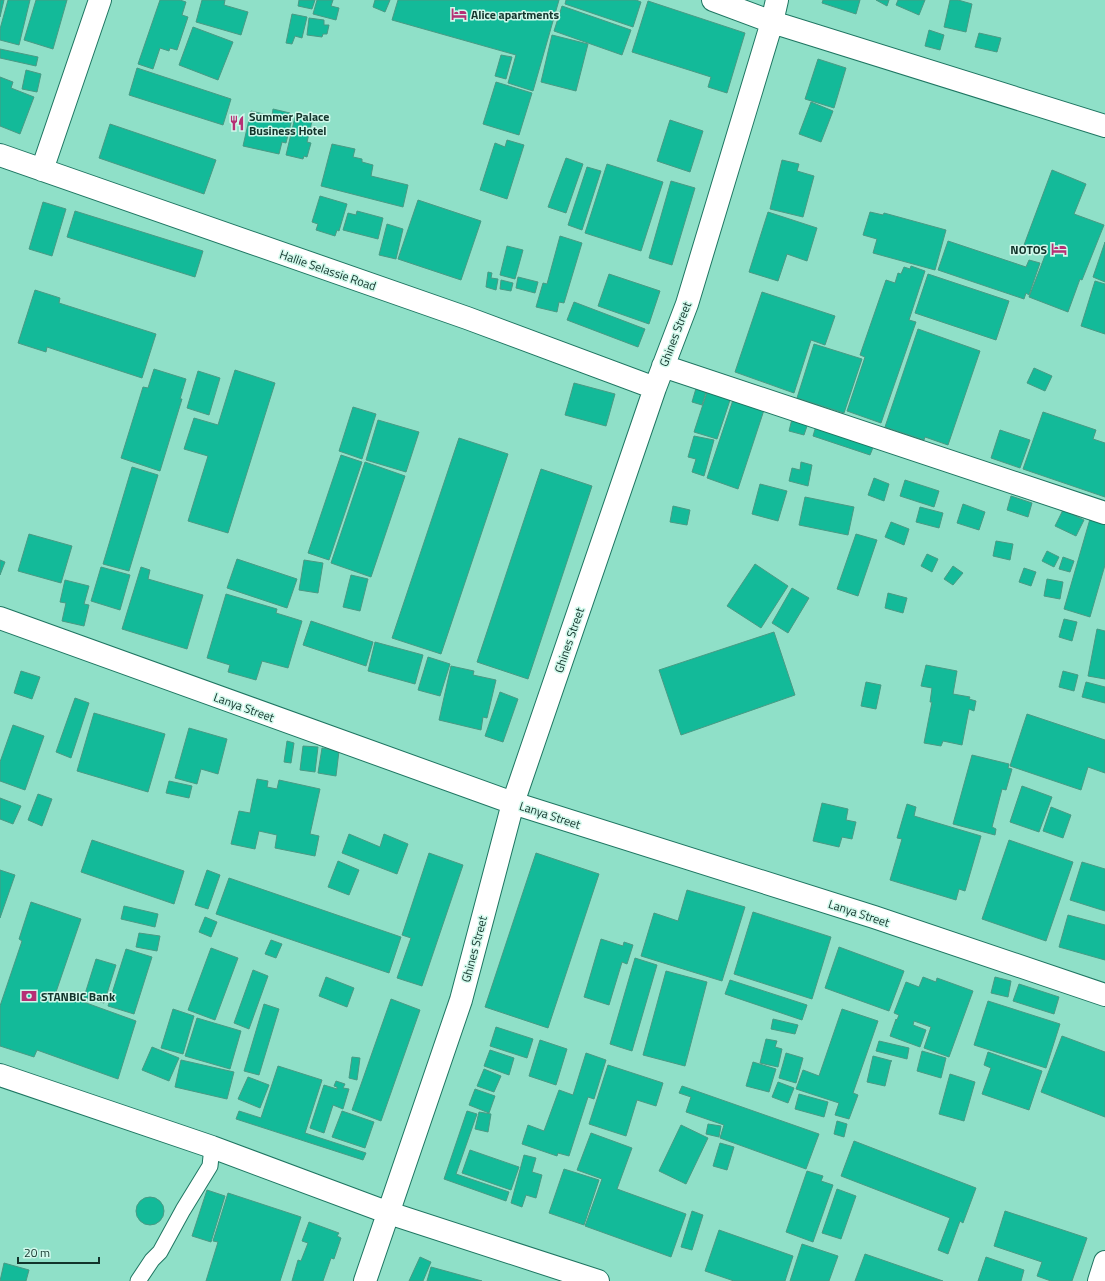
<svg xmlns="http://www.w3.org/2000/svg" width="1105" height="1281" font-family="'Titillium Web',sans-serif">
  <style>
    .building { fill: #13ba99; stroke: #499a84 }
    .lines { fill: none; stroke-linecap: round; stroke-linejoin: round }
    .service-casing { stroke: #1f7662; stroke-width: 17 }
    .minor-casing { stroke: #1f7662; stroke-width: 24 }
    .tertiary-casing { stroke: #1f7662; stroke-width: 24 }
    .service { stroke: #fff; stroke-width: 15 }
    .minor { stroke: #fff; stroke-width: 22 }
    .tertiary { stroke: #fff; stroke-width: 22 }
    .labels { text-anchor: middle; dominant-baseline: central; stroke-width: 3; stroke-linejoin: round; paint-order: stroke }
    .poi-label { font-size: 12px; font-weight: bold; fill: #12342b; stroke: #d1f8eb; text-anchor: start }
    .street-label { font-size: 12px; fill: #12342b; stroke: #d1f8eb }
  </style>
  <rect width="100%" height="100%" fill="#8fe0c8"/>
  <path class="building" d="M0 0H4L0 17Z
    M8 0H30L19 45 0 40V29Z
    M36 0H67L53 49 24 40Z
    M160 0H180L186 2 182 15 188 17 177 50 170 48 169 51 160 48 153 69 138 64Z
    M202 0H225L224 5 248 12 241 35 196 22Z
    M299 0H315L312 9 298 6Z
    M317 0H333L331 6 339 8 336 20 313 14Z
    M375 0H390L385 12 373 7Z
    M398 0H559L533 91 508 83 516 55 392 20Z
    M566 0H636L641 2 633 27 565 4Z
    M823 0H860L856 14 822 3Z
    M876 0H889L887 6Z
    M898 0H925L919 15 896 5Z
    M950 0H958L972 4 966 32 944 27Z
    M648 1 745 33 727 93 708 87 711 77 632 52Z
    M562 6 631 30 622 55 554 31Z
    M292 14 307 17 302 38 295 36 292 44 286 43Z
    M309 18 324 20V25H329L327 34H323L322 37 307 35Z
    M193 27 233 42 218 80 179 65Z
    M929 30 944 35 940 50 925 46Z
    M979 33 1001 38 997 52 975 47Z
    M552 35 588 44 576 91 541 82Z
    M0 49 38 57 36 66 0 58Z
    M501 55 512 57 506 79 495 76Z
    M818 59 846 68 834 108 805 99Z
    M137 68 231 99 223 125 129 95Z
    M26 70 41 74 37 92 22 89Z
    M0 77 13 82 11 88 34 97 20 134 0 126Z
    M496 82 532 93 519 135 483 124Z
    M811 102 833 111 821 142 799 134Z
    M273 109 290 113 289 118 292 119 286 143 282 142 279 154 243 146 251 111 272 116Z
    M296 113 313 117 307 142 311 143 307 157 304 156 303 159 286 155Z
    M670 120 703 131 690 172 657 161Z
    M110 124 216 160 204 194 99 158Z
    M507 140 524 145 507 199 480 190 495 143 505 147Z
    M332 144 355 149 353 157 362 159V162L373 165 371 176 408 185 403 207 321 186Z
    M566 158 583 164 566 213 548 207Z
    M782 160 799 164 797 171 814 176 803 217 770 209Z
    M607 164 663 182 641 251 585 233Z
    M587 167 601 171 582 230 568 225Z
    M1052 170 1086 184 1074 214 1104 225 1082 280 1080 279 1068 312 1029 297 1046 253 1024 245Z
    M671 181 695 188 672 265 649 258Z
    M320 196 347 204 339 231 337 230 335 236 316 230 318 224 312 222Z
    M418 200 481 221 461 280 398 259Z
    M43 202 66 209 52 256 29 249Z
    M75 211 203 251 195 277 67 237Z
    M357 211 383 218 378 239 343 230 348 213 356 215Z
    M768 212 817 228 807 261 787 254 778 281 749 272Z
    M870 212 883 215 884 213 946 230 935 270 873 253 877 239 863 235Z
    M387 224 403 229 396 259 379 255Z
    M560 236 582 243 564 303 559 302 557 312 536 307 543 283 547 284Z
    M948 241 1026 267 1029 260 1040 263 1029 295 1026 293 1024 299 938 270Z
    M1105 242V282L1093 277Z
    M507 246 523 250 515 279 500 275Z
    M911 266 925 271 909 320 916 322 881 423 847 411 865 357 860 355 886 280 895 283 898 273 901 274 904 267 910 269Z
    M488 272 492 273 491 278 498 279 496 290 486 287Z
    M609 274 660 291 649 324 598 306Z
    M928 274 1009 301 996 340 915 313Z
    M518 277 538 282 535 293 516 288Z
    M501 280 513 283 511 291 500 289Z
    M1095 281 1105 284V334L1081 326Z
    M35 290 60 298 59 303 156 334 142 378 47 347 46 352 18 343Z
    M762 292 835 316 825 345 811 340 794 393 735 372Z
    M574 302 645 329 638 347 567 320Z
    M918 329 980 351 948 445 925 437 924 440 885 427Z
    M814 344 862 359 844 413 797 398Z
    M1034 368 1052 376 1045 391 1027 383Z
    M154 369 186 379 180 399H182L160 471 121 458 143 387 148 388Z
    M235 370 275 383 228 533 188 521 208 456 184 449 194 418 218 425Z
    M198 371 220 378 209 415 187 408Z
    M574 383 615 394 606 426 565 415Z
    M697 385 707 389 702 405 692 402Z
    M708 389 731 397 717 439 694 432Z
    M733 400 764 410 738 489 707 478Z
    M353 407 376 414 362 459 339 451Z
    M1043 412 1096 430 1093 439 1105 443V497L1023 469Z
    M792 419 808 423 804 435 789 431Z
    M378 420 419 432 406 472 366 460Z
    M816 426 874 445 870 455 813 436Z
    M1000 430 1030 440 1020 468 991 458Z
    M694 436 714 440 704 476 692 472 696 459 688 457Z
    M459 438 508 454 441 654 392 638Z
    M341 455 362 462 329 560 308 553Z
    M365 462 405 476 371 577 331 563Z
    M801 462 812 465 808 486 789 481 792 468 800 470Z
    M132 467 158 475 129 571 103 564Z
    M541 469 592 486 528 679 477 662Z
    M874 478 889 484 884 501 868 495Z
    M905 480 939 491 934 507 900 496Z
    M760 484 787 491 778 521 752 514Z
    M1011 496 1032 503 1028 517 1007 510Z
    M805 497 854 507 848 535 799 525Z
    M963 504 985 512 979 530 957 523Z
    M673 506 690 510 687 525 670 522Z
    M920 507 943 513 939 528 916 522Z
    M1063 510 1084 520 1076 536 1055 526Z
    M1090 519 1105 523V565L1090 617 1064 609Z
    M891 522 909 529 904 545 885 537Z
    M29 534 72 546 61 583 18 571Z
    M856 534 877 540 858 596 837 589Z
    M996 541 1013 544 1010 560 993 556Z
    M1047 551 1059 557 1054 567 1042 561Z
    M927 554 938 559 932 572 921 566Z
    M1063 557 1074 561 1070 572 1059 569Z
    M237 559 297 579 287 608 227 588Z
    M0 560 5 562 0 575Z
    M304 560 323 563 318 593 299 590Z
    M755 564 788 586 761 628 727 606Z
    M953 566 963 573 953 585 944 579Z
    M101 567 130 575 120 610 91 601Z
    M141 567 150 570 148 579 203 595 187 649 122 629Z
    M1024 568 1036 572 1031 586 1019 582Z
    M351 575 368 579 360 611 343 607Z
    M1047 579 1063 582 1060 599 1044 596Z
    M65 580 89 586 84 604 89 605 84 626 62 621 66 603 60 602Z
    M792 588 809 598 788 633 772 623Z
    M888 593 907 598 903 613 885 608Z
    M226 594 277 609 276 613 302 621 288 668 262 661 256 680 228 672 230 665 207 658Z
    M1064 619 1077 622 1072 641 1059 637Z
    M311 621 373 642 366 666 303 645Z
    M1097 629 1105 631V679L1088 676Z
    M774 632 795 695 681 735 659 670Z
    M375 642 423 655 415 684 368 671Z
    M428 657 450 664 440 696 418 690Z
    M926 665 957 671 953 694 970 697 969 699 976 701 974 711 969 709 962 745 943 741 941 746 924 743 932 702H930L932 688 921 686Z
    M451 666 474 671 473 675 496 680 487 718 483 717 481 730 439 720Z
    M21 671 40 677 32 699 14 693Z
    M1063 671 1078 675 1074 691 1059 687Z
    M866 682 881 685 876 709 861 706Z
    M1086 682 1105 687V703L1082 697Z
    M500 692 518 699 503 742 485 736Z
    M75 698 89 703 71 758 56 752Z
    M94 713 165 734 148 792 77 771Z
    M1027 714 1105 740V773L1088 767 1081 790 1010 766Z
    M13 725 44 736 25 790 0 781V762Z
    M189 728 227 739 218 774 201 769 197 784 175 778Z
    M287 741 294 743 291 763 284 762Z
    M303 746 318 747 315 772 300 770Z
    M322 748 339 751 336 776 318 773Z
    M972 755 1009 764 1008 768 1012 769 1006 790 1002 789 992 827 996 829 995 835 953 824Z
    M257 779 268 781 267 787 277 789 279 780 320 789 310 834 319 836 315 856 275 848 277 835 259 831 255 849 231 844 239 811 250 813Z
    M169 781 192 786 189 798 166 793Z
    M1022 786 1052 797 1039 832 1010 822Z
    M38 794 52 799 42 826 28 820Z
    M0 798 21 806 13 824 0 819Z
    M822 803 848 809 846 820 856 822 852 839 842 837 839 847 813 841Z
    M907 804 916 807 914 816 981 836 965 891 959 889 956 900 890 880 902 839 897 838Z
    M1051 807 1071 815 1063 838 1043 831Z
    M349 834 380 847 384 834 408 844 397 874 342 853Z
    M92 840 184 871 174 904 81 872Z
    M1009 840 1073 862 1046 941 982 919Z
    M429 853 463 865 422 986 397 978 411 938 402 935Z
    M536 853 599 874 548 1028 485 1007Z
    M338 861 359 870 349 895 328 887Z
    M1082 862 1105 869V911L1070 900Z
    M0 870 15 875 0 918Z
    M207 870 220 875 208 909 195 905Z
    M229 878 401 937 389 973 216 914Z
    M687 890 745 907 722 981 641 956 654 913 678 921Z
    M31 902 81 919 56 992 136 1021 118 1079 37 1050 34 1057 0 1046V1006L22 941 19 939Z
    M124 906 158 914 155 927 121 919Z
    M753 912 831 937 812 999 734 974Z
    M1068 915 1105 925V960L1059 947Z
    M205 917 217 922 211 937 199 932Z
    M139 933 160 936 157 951 136 947Z
    M601 939 623 946 624 942 633 945 627 964 622 962 609 1005 584 997Z
    M271 940 282 944 276 958 265 954Z
    M839 947 904 971 889 1011 825 988Z
    M211 948 238 958 215 1020 188 1010Z
    M126 949 152 957 134 1014 108 1006Z
    M635 958 657 965 632 1051 610 1044Z
    M96 959 116 965 104 1003 84 997Z
    M253 970 268 976 249 1029 234 1023Z
    M666 971 707 982 685 1066 643 1055Z
    M326 977 354 988 347 1007 319 996Z
    M923 977 936 982 937 978 973 991 949 1057 924 1048 931 1027 914 1021 913 1025 926 1030 920 1047 890 1036 896 1019 897 1020 899 1015 894 1013 906 982 919 987Z
    M995 977 1011 981 1008 997 991 993Z
    M730 980 807 1005 802 1020 725 994Z
    M1019 984 1059 997 1054 1014 1013 1001Z
    M391 999 420 1010 381 1121 352 1110Z
    M988 1001 1060 1024 1046 1068 974 1045Z
    M264 1004 279 1009 259 1075 244 1071Z
    M173 1009 194 1016 183 1054 161 1048Z
    M842 1009 878 1021 853 1093 858 1095 849 1119 835 1115 839 1103 796 1089 803 1070 819 1076Z
    M197 1018 241 1031 230 1069 185 1056Z
    M773 1019 798 1025 795 1034 771 1029Z
    M496 1027 533 1039 527 1058 490 1046Z
    M1062 1036 1105 1052V1117L1041 1092Z
    M766 1039 777 1041 775 1047 782 1049 778 1067 760 1063Z
    M540 1040 567 1049 556 1085 529 1076Z
    M879 1041 909 1048 907 1059 876 1051Z
    M152 1047 179 1058 169 1081 142 1070Z
    M490 1050 514 1058 509 1075 484 1066Z
    M922 1051 946 1058 941 1078 917 1071Z
    M988 1052 1042 1071 1029 1110 982 1094 991 1068 984 1065Z
    M586 1053 606 1060 594 1099 588 1097 569 1156 558 1153 557 1156 522 1144 528 1125 544 1131 559 1090 573 1095Z
    M786 1053 803 1058 796 1083 779 1078Z
    M873 1056 892 1061H891L885 1086 867 1082Z
    M352 1057 360 1058 357 1080 349 1078Z
    M181 1060 234 1072 227 1099 175 1087Z
    M753 1062 776 1069 769 1092 746 1086Z
    M608 1065 663 1083 656 1106 637 1100 626 1136 589 1124Z
    M278 1066 322 1080 305 1133 366 1153 363 1160 236 1119 239 1111 261 1118Z
    M484 1069 501 1076 494 1092 477 1086Z
    M950 1074 975 1082 964 1121 939 1114Z
    M248 1077 269 1085 260 1108 238 1099Z
    M336 1081 345 1084 343 1088 349 1089 343 1109 333 1105 324 1133 310 1128 324 1085 337 1089V1087L334 1086Z
    M778 1082 794 1088 788 1103 772 1097Z
    M682 1086 819 1134 806 1169 720 1138 724 1125 686 1112 691 1097 679 1093Z
    M475 1089 495 1096 489 1113 469 1105Z
    M799 1094 828 1102 824 1117 795 1109Z
    M342 1111 374 1122 365 1148 332 1137Z
    M467 1111 477 1114 456 1174 509 1192 506 1201 444 1179Z
    M479 1112 491 1114 488 1132 475 1129Z
    M837 1121 847 1124 844 1137 834 1134Z
    M708 1124 721 1126 719 1137 706 1134Z
    M681 1125 708 1138 686 1184 659 1171Z
    M591 1133 632 1148 617 1189 686 1214 671 1257 585 1226 602 1179 577 1170Z
    M854 1141 976 1188 963 1223 960 1221 948 1254 938 1250 950 1218 841 1176Z
    M720 1143 734 1147 727 1170 713 1166Z
    M470 1150 519 1167 511 1190 462 1173Z
    M524 1155 536 1158 532 1172 542 1175 536 1198 526 1195 522 1207 511 1203Z
    M564 1169 599 1180 584 1225 549 1213Z
    M807 1171 823 1176 821 1181 833 1185 813 1242 786 1232Z
    M837 1189 856 1196 841 1239 822 1233Z
    M207 1190 225 1196 211 1242 192 1236Z
    M228 1193 301 1217 280 1281H206L218 1242 213 1241Z
    M136 1211a14 14 0 1 1 28 0a14 14 0 1 1-28 0Z
    M692 1211 703 1215 692 1250 681 1247Z
    M1005 1211 1087 1238 1072 1281H1051L1037 1276 1042 1262 994 1246Z
    M309 1222 339 1233 337 1236 341 1238 334 1259 331 1258 323 1281H292L298 1260 301 1261 308 1243 302 1241Z
    M719 1230 793 1256 785 1281H734L705 1271Z
    M802 1244 838 1256 829 1281H790Z
    M865 1254 943 1281H855Z
    M420 1257 431 1262 423 1281H409Z
    M986 1257 1024 1270 1021 1281H978Z
    M4 1263 29 1270 26 1281H0Z
    M431 1267 482 1281H427Z"/>
  <g class="lines">
    <defs>
      <path id="service" d="M138 1281 152 1260 160 1252 183 1210 210 1166 212 1147"/>
      <path id="minor" d="M713 0 772 22 1105 126
        M0 155 467 318 655 388
        M42 170 100 0
        M663 366 1105 513
        M0 618 513 803 874 917 1105 995
        M0 1075 212 1147 389 1213 598 1281
        M365 1281 461 1000 513 803 655 388 687 304 772 22 777 0"/>
      <path id="tertiary" d="M1099 1281 1105 1262"/>
    </defs>
    <use href="#service" class="service-casing"/>
    <use href="#minor" class="minor-casing"/>
    <use href="#tertiary" class="tertiary-casing"/>
    <use href="#service" class="service"/>
    <use href="#minor" class="minor"/>
    <use href="#tertiary" class="tertiary"/>
  </g>
  <defs>
    <symbol id="hotel-bare" viewBox="-9 -9 18 18"><path d="M-6-4.5h1.5V1H6V5H4.5V3h-9V5H-6ZM-4 0a1.8 1.8 0 1 1 3.6 0ZM.5 0V-2.5h3Q6-2.5 6 0Z" fill="#b63075" stroke="#d1f8eb" stroke-width="2.5" paint-order="stroke"/></symbol>
    <symbol id="restaurant-bare" viewBox="-9 -9 18 18"><path d="M-5-6h1v4h1v-4h1v4h1v-4h1v5L-1.5 .5V6h-2V.5L-5-1ZM5-6V6H3V1.5H1.5Q1.5-4 5-6Z" fill="#b63075" stroke="#d1f8eb" stroke-width="2.5" paint-order="stroke"/></symbol>
    <symbol id="bank-bare" viewBox="-9 -9 18 18"><path d="M-6-4H6V4H-6ZM0-2.3a2.3 2.3 0 1 0 0 4.6a2.3 2.3 0 1 0 0-4.6Z" fill="#b63075" stroke="#d1f8eb" stroke-width="2.5" paint-order="stroke"/></symbol>
  </defs>
  <g fill-rule="evenodd">
    <use href="#hotel-bare" x="448" y="3" width="22" height="22"/>
    <use href="#restaurant-bare" x="226" y="112" width="22" height="22"/>
    <use href="#hotel-bare" x="1048" y="238" width="22" height="22"/>
    <use href="#bank-bare" x="18" y="985" width="22" height="22"/>
  </g>
  <g class="labels">
    <g class="poi-label">
      <text x="471" y="14">Alice apartments</text>
      <text x="249" y="116">Summer Palace<tspan x="249" dy="14">Business Hotel</tspan></text>
      <text x="1047" y="249" text-anchor="end">NOTOS</text>
      <text x="41" y="996">STANBIC Bank</text>
    </g>
    <g class="street-label">
      <text transform="translate(328 270) rotate(19)">Hallie Selassie Road</text>
      <text transform="translate(675 334) rotate(-69)">Ghines Street</text>
      <text transform="translate(569 640) rotate(-71)">Ghines Street</text>
      <text transform="translate(244 707) rotate(20)">Lanya Street</text>
      <text transform="translate(550 815) rotate(18)">Lanya Street</text>
      <text transform="translate(859 913) rotate(18)">Lanya Street</text>
      <text transform="translate(474 949) rotate(-75)">Ghines Street</text>
    </g>
  </g>
  <path d="M18 1257v6h81v-6" fill="none" stroke="#12342b" stroke-width="2"/>
  <text x="24" y="1257" font-size="12" fill="#12342b" stroke="#d1f8eb" stroke-width="3" paint-order="stroke">20 m</text>
</svg>
